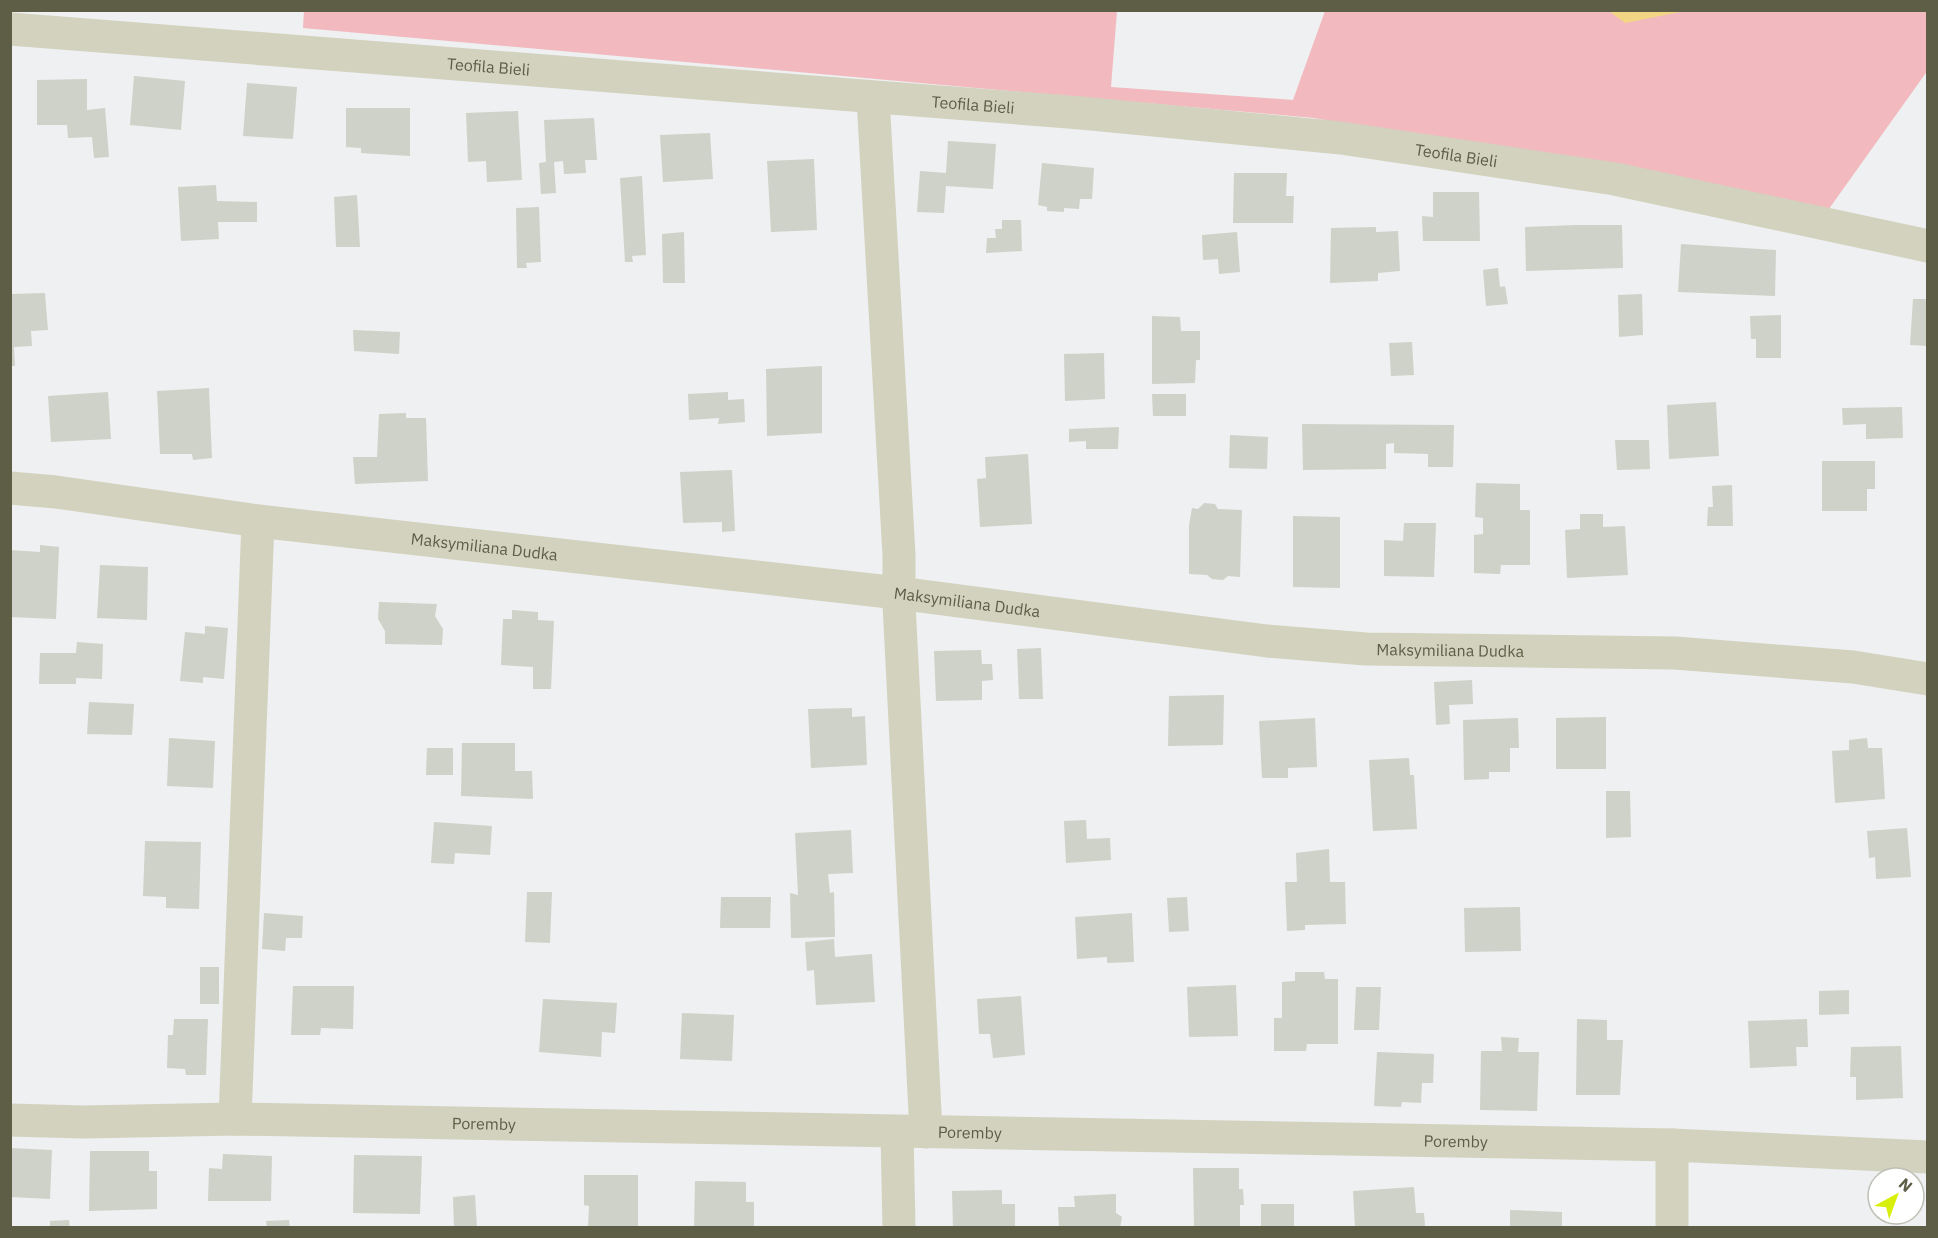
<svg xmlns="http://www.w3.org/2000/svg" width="1938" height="1238" font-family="'IBM Plex Sans',sans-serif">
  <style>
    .green { fill: #f2b9be }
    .water { fill: #f3d683 }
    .building { fill: #cfd2c8 }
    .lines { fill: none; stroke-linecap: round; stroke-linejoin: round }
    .minor { stroke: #d2d2be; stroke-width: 33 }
    .labels { text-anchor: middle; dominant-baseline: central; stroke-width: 4.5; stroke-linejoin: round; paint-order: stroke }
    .street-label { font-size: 16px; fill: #5d5e45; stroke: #fff }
  </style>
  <rect width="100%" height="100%" fill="#eef0f1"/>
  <path class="green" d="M304 10 1117 11 1111 87 1293 100 1325 11 1927 10 1928 70 1826 213 1314 118 303 28Z"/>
  <path class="water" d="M1609 11H1685L1625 23Z"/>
  <path class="building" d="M134 76 185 81 181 130 130 125Z
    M87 79V110L105 108 109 157 94 158 92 137 68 138 67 125H37V80Z
    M247 83 297 87 293 139 243 136Z
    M346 108H410V156L361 153V148L346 147Z
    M518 111 522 180 487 182 486 161 468 162 466 113Z
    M594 118 597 160H585L586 173 564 174 563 161 554 162 556 193 541 194 539 163 546 162 544 120Z
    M710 133 713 179 663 182 660 135Z
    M948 141 996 144 993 189 946 186 944 213 917 212 920 171 946 173Z
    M814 159 817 230 771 232 767 161Z
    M1042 163 1094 168 1092 199H1080L1079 209 1064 208V212L1047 211V207L1038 205Z
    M1234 173H1287L1286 196H1294L1293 223H1233Z
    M642 176 646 255 632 256 633 262H625L620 178Z
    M216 185 217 201 257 202V222H218L219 239 181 241 178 187Z
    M1433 192H1479L1480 241H1423L1422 216 1433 217Z
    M357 195 360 247H336L334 197Z
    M539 207 541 262 526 263 527 268H517L516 208Z
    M1002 220H1021L1022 251 986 253 987 238H996L995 229H1002Z
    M1576 225H1622L1623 268 1526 271 1525 227Z
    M1376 227V232L1398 231 1400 271 1378 273V281L1330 283 1331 228Z
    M684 232 685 283H663L662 234Z
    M1237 232 1240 272 1219 274 1218 259 1203 260 1202 235Z
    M1681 244 1776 250 1775 296 1678 292Z
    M1498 268 1500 287 1505 286 1508 304 1486 306 1483 270Z
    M45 293 48 330 31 331 32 346 14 347 15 366H10L12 294Z
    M1642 294 1643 335 1619 337 1618 295Z
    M1913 299H1928V346L1910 345Z
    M1781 315V358H1756V339H1751L1750 316Z
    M1152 316 1180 317 1181 331H1200V360H1196L1195 383 1152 384Z
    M353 330 400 332 399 354 354 351Z
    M1412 342 1414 375 1391 376 1389 343Z
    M1104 353 1105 399 1065 401 1064 354Z
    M822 366V433L767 436 766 369Z
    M209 388 212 458 193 460 192 454H160L157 391Z
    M108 392 111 439 51 442 48 396Z
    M728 392V400L744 399 745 422 718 424 719 418 689 420 688 394Z
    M1152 394H1186V416H1153Z
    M1716 402 1719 456 1669 459 1667 405Z
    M1902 407 1903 438 1866 439V424L1843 425 1842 408Z
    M406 413V418H426L428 481 355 484 353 457H377L379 414Z
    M1302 424 1454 425 1453 467H1428V454L1394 453V443L1386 444V469L1303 470Z
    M1119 427 1118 449H1086V441L1069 442V429Z
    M1230 435 1268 437 1267 469 1229 468Z
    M1615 440H1649L1650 469 1617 470Z
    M1028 454 1032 524 980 527 977 479 986 478 985 457Z
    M1822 461H1875V489H1867V511H1822Z
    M732 470 735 531 722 532V522L683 523 680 472Z
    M1476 483 1520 484V510H1530V565H1501L1500 574 1474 573V535L1483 534V518L1475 517Z
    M1732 485 1733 526H1707L1708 507H1713L1712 486Z
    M1204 503 1215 504 1218 509 1242 510 1240 577 1228 576 1223 580 1212 579 1207 575 1189 574V525L1192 508 1198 509Z
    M1580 514H1603V527L1625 526 1628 575 1567 578 1565 530 1580 529Z
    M1293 516 1340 517V588L1293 587Z
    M1404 523H1436L1434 577 1384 576V540L1403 541Z
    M40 545 59 547 56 619 10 617V550L40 552Z
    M100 565 148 567 147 620 97 618Z
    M379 602 437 604 435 616 443 629 442 645 385 644V631L378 619Z
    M512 610 538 612V620L554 621 551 689H533V667L501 665 503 619H512Z
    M205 626 228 628 224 679 203 677V683L180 681 185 632 205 634Z
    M77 642 103 644 102 679 76 678V684H39L40 653H76Z
    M1041 648 1043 699H1019L1017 649Z
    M981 650 982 664H992L993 680 982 681V700L936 701 934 651Z
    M1472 680 1473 704 1449 705 1450 724 1436 725 1434 682Z
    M1224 695 1223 745 1168 746 1169 696Z
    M89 702 134 704 132 735 87 734Z
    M852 708V717L865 716 867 765 811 768 808 709Z
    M1606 717V769H1556V718Z
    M1315 718 1317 767 1288 768V778H1262L1259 721Z
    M1518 718 1519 748H1510V772H1489V779L1464 780 1463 720Z
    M169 738 215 741 213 788 167 786Z
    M1867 738 1868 748H1882L1885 799 1835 803 1832 751 1849 750V740Z
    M462 743H515V771H532L533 799 461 796Z
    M427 748H453V775H426Z
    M1409 758 1410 775H1414L1417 829 1373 831 1369 760Z
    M1606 791H1630L1631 837 1606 838Z
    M1086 820 1087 839 1110 838 1111 860 1066 863 1064 821Z
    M434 822 492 826 490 855 455 853 454 864 431 863Z
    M1907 828 1911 877 1876 879 1875 857 1869 858 1867 831Z
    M851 830 853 873 828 874 830 893 834 892 835 937 791 938 790 893 798 895 795 833Z
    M145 841 201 842 199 909 166 908V897L143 896Z
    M1329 849 1330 882H1345L1346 924 1305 925V930L1287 931 1285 882H1297L1296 853Z
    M527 892H552L550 943 525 942Z
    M721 897H771L770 928H720Z
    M1187 897 1189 931 1169 932 1167 898Z
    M1520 907 1521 951 1465 952 1464 908Z
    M264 913 303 916 302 938H286L285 951 262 949Z
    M1132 913 1134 962 1107 963V957L1077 959 1075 917Z
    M834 939 835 957 872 954 875 1002 816 1005 814 970 807 971 805 942Z
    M200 967H219V1004H200Z
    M1295 972H1324L1325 979H1338V1044H1307L1306 1051H1274V1018H1282V982L1295 981Z
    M1236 985 1238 1036 1189 1037 1187 987Z
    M293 986H354L353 1029 321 1028 320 1035H291Z
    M1356 987H1381L1379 1030H1354Z
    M1849 990V1014L1819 1015V991Z
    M1021 996 1025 1055 993 1058 990 1034H979L977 999Z
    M543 999 617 1003 615 1033 602 1032 601 1057 539 1052Z
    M682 1013 734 1015 732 1061 680 1059Z
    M174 1019H208L206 1075H186L185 1069 167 1068 168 1035H173Z
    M1577 1019 1607 1020V1040H1623L1620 1095H1576Z
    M1807 1019 1808 1047H1796L1797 1066 1750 1068 1748 1021Z
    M1501 1037 1519 1038 1518 1052H1539L1537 1111 1480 1110 1481 1051H1502Z
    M1901 1046 1903 1098 1856 1100V1077H1850L1851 1047Z
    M1377 1052 1434 1054 1433 1083H1422L1421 1103 1402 1102 1401 1107 1374 1106Z
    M11 1148 52 1150 50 1199 10 1197Z
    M90 1151H149V1171H157V1209L89 1211Z
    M223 1154 272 1156 271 1201H208L209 1168 222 1169Z
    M354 1155 422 1156 420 1214 353 1213Z
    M1193 1168H1239V1189H1243L1244 1205H1240V1228H1194Z
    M584 1175H638V1228H588L589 1206 584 1205Z
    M695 1181 746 1182V1202H754V1228H694Z
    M1414 1187 1416 1213H1424L1425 1226 1355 1228 1353 1191Z
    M1002 1190V1204H1015V1228H953L952 1191Z
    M1116 1194V1213L1122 1217 1120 1228H1059L1058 1207H1075L1074 1196Z
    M475 1195 477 1228H454L453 1197Z
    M1261 1204H1294V1228H1261Z
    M1510 1210 1562 1212V1228H1510Z
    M69 1220 70 1228H50V1221Z
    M289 1220 290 1228H267L266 1221Z"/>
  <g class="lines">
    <g class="minor">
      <path id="s1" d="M10 29 1081 113 1341 138 1615 179 1928 246"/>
      <path d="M873 98 899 555V604L926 1132"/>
      <path id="s2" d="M10 488 56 492 258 521 898 593 1267 641 1366 649 1675 653 1853 667 1928 679"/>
      <path d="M235 1119 258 521"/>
      <path id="s3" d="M10 1120 84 1122 235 1119 1672 1145 1928 1157"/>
      <path d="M897 1132 899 1228"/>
      <path d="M1672 1228V1145"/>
    </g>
  </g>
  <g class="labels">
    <g class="street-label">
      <text stroke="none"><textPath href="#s1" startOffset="480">Teofila Bieli</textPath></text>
      <text stroke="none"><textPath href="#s1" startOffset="966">Teofila Bieli</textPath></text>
      <text stroke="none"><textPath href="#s1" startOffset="1452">Teofila Bieli</textPath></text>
      <text stroke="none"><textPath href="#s2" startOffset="478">Maksymiliana Dudka</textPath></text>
      <text stroke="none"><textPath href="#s2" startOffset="964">Maksymiliana Dudka</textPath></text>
      <text stroke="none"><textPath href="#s2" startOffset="1450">Maksymiliana Dudka</textPath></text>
      <text stroke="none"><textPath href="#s3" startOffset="474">Poremby</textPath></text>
      <text stroke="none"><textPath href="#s3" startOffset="960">Poremby</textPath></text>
      <text stroke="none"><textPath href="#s3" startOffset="1446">Poremby</textPath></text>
    </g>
  </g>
  <rect width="1938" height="1238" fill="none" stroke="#5d5e45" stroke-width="24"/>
  <g transform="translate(1896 1196) rotate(41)"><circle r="28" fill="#ffffff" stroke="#bebfb5" stroke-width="1.5"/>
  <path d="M0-4.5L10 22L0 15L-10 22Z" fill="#d8ee0b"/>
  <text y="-9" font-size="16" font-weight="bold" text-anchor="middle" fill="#5d5e45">N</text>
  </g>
</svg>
